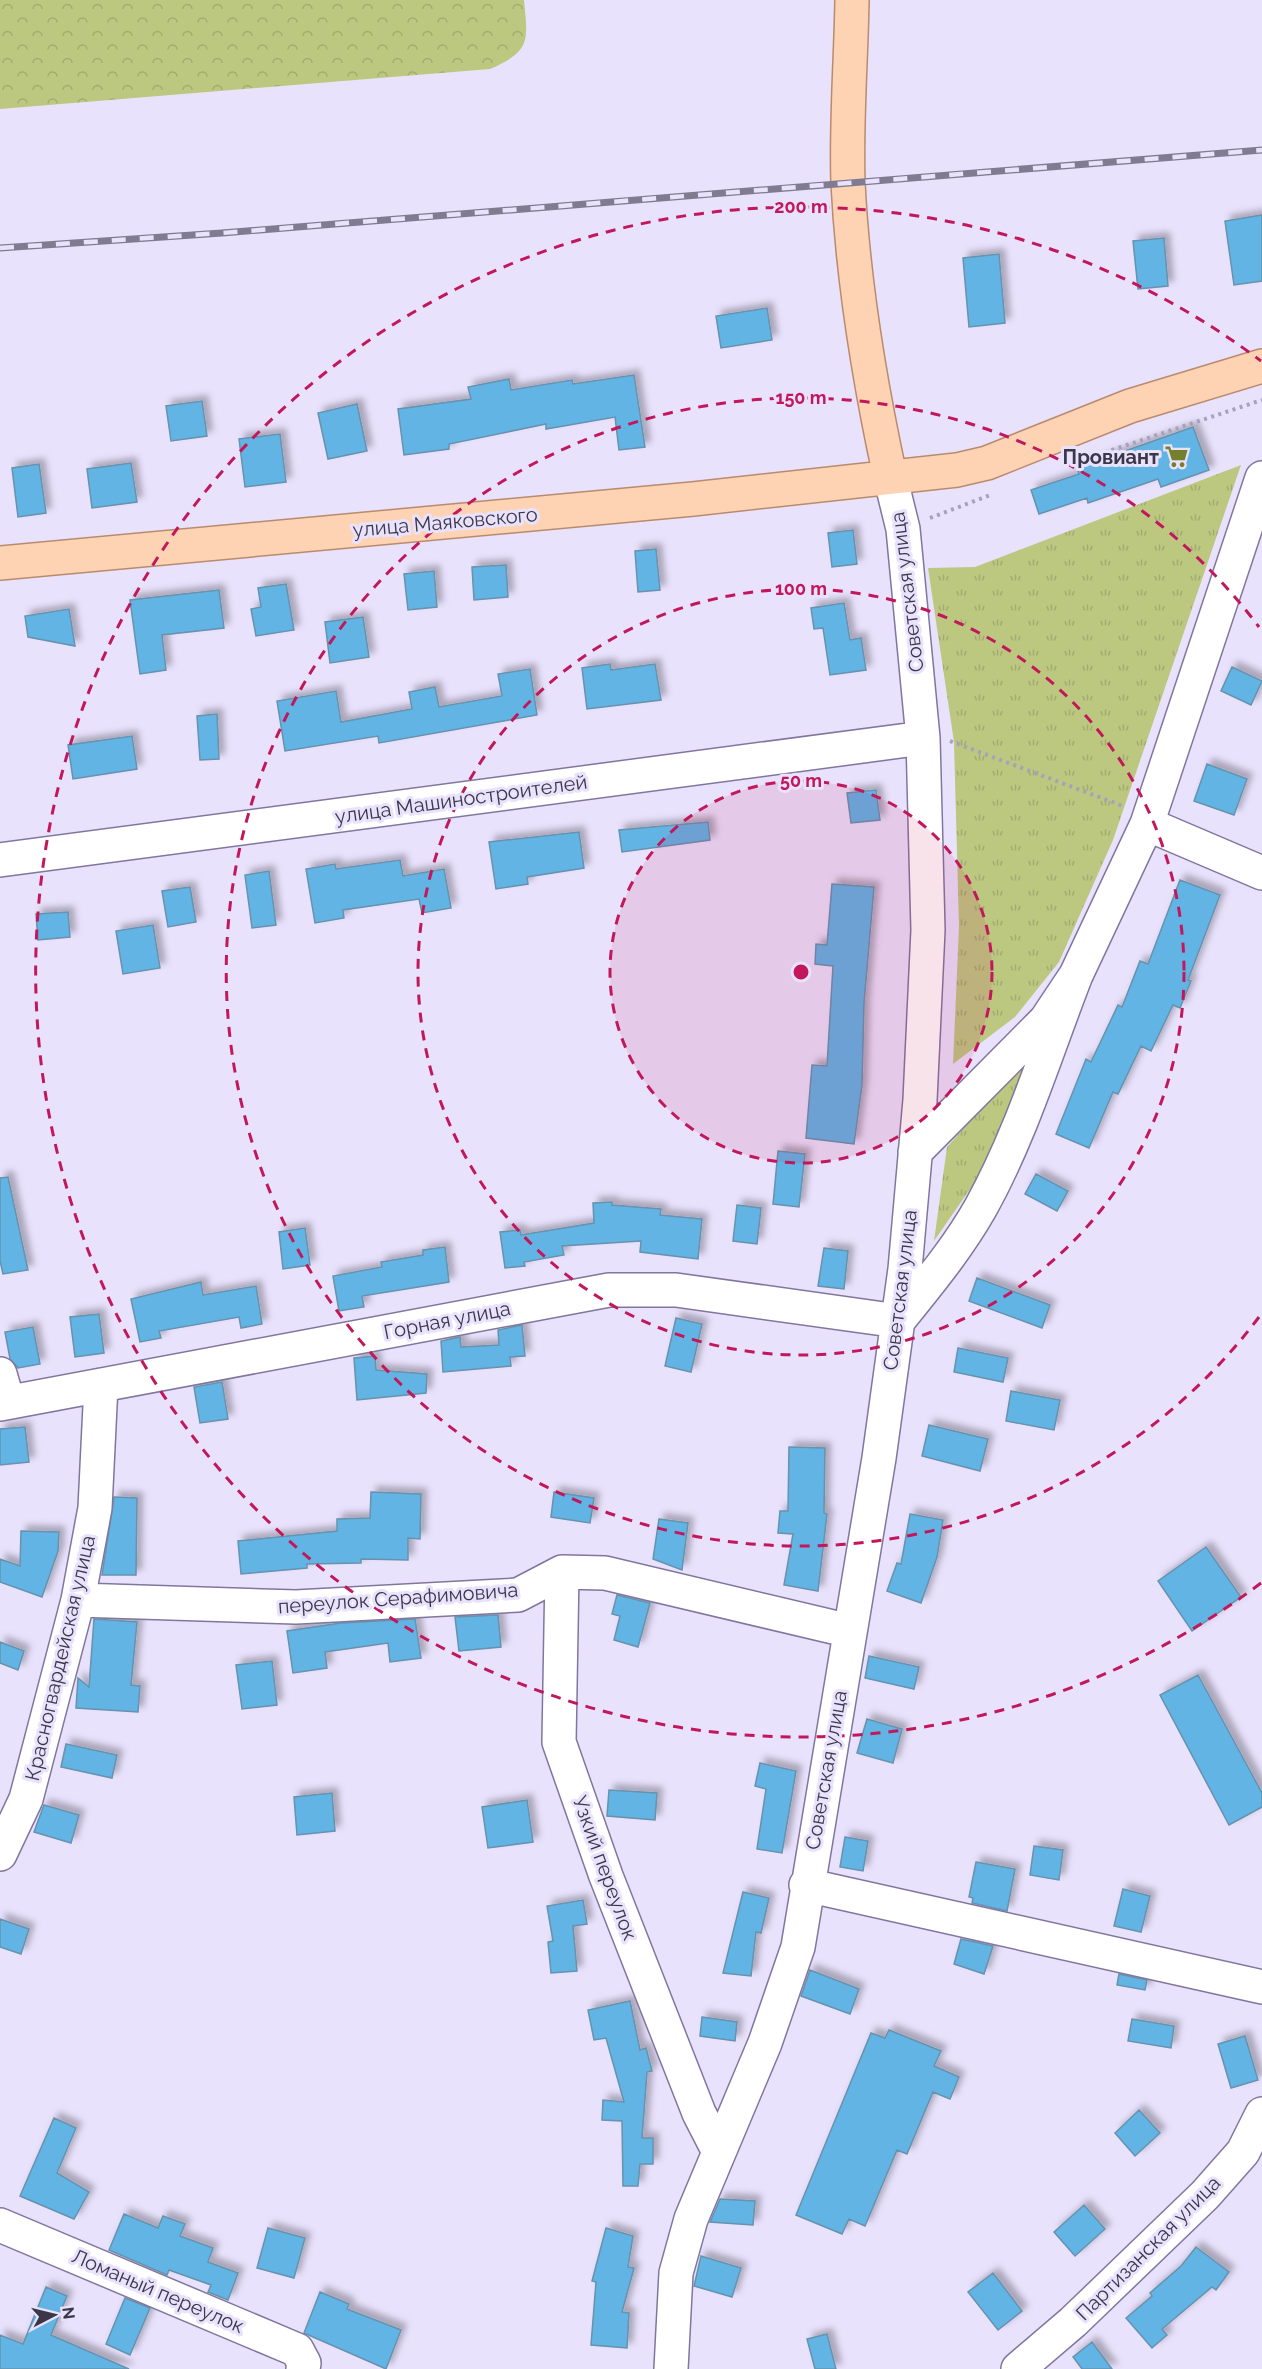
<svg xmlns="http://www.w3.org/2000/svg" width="1262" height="2369" font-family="Raleway,sans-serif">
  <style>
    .grass { fill: url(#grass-tufts) }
    .forest { fill: url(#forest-crowns) }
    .building { fill: #62b4e4; stroke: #6792ad; stroke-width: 1.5; filter: url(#shadow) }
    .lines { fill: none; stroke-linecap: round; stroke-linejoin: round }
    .minor-casing { stroke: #80769e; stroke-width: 36 }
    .major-casing { stroke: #ba8a6d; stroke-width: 36 }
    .path { stroke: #a7a1b9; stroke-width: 4; stroke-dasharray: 3 4.5; stroke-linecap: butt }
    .minor { stroke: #fff; stroke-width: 33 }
    .major { stroke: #fed3b3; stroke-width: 33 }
    .rail-casing { stroke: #807b90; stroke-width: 7 }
    .rail { stroke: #e9e2fd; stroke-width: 4.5; stroke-dasharray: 14; stroke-linecap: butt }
    .ring { fill: none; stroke: #c2185b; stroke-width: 3; stroke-dasharray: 10 8 }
    .labels { text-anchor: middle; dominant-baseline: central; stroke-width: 6; stroke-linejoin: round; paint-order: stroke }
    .poi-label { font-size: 20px; font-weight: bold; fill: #3b3748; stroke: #e9e2fd; text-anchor: end }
    .street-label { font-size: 20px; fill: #3b3748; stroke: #e9e2fd }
    .centre { fill: #c2185b; stroke: #e9e2fd; stroke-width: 3 }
    .ring-label { font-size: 18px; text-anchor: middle; font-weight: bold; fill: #c2185b; stroke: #e9e2fd; stroke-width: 6; stroke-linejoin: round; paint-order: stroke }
  </style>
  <defs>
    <pattern id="grass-tufts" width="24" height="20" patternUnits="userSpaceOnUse" patternTransform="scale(1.5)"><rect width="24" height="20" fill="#bcc880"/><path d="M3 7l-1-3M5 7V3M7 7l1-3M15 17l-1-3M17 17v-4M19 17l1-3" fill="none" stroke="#a2ac70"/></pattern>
    <pattern id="forest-crowns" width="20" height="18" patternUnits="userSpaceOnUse" patternTransform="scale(1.5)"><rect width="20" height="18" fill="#bcc880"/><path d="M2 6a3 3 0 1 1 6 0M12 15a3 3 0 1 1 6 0" fill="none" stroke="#a2ac70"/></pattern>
    <filter id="shadow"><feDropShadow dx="5.5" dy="-5.5" stdDeviation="3" flood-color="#0004"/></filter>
  </defs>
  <rect width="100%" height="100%" fill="#e9e2fd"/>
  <path class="grass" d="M1241 465 1113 840 1059 962 1015 1017 953 1064 959 927 954 742 928 568 975 567Z
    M1033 1051 993 1156 934 1241 947 1147Z"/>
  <path class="forest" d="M0 0H524C528 41 531 51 490 69L0 109Z"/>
  <path class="building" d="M1262 215V281L1234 285 1225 221Z
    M1164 238 1168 286 1138 289 1133 241Z
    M999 254 1005 323 969 327 963 258Z
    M767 308 772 340 721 348 716 316Z
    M634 375 645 447 619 450 615 417 546 429V424L449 444V449L404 455 398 409 471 399 468 387 509 379 511 390 572 380 573 384Z
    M202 401 207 436 171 441 166 406Z
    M357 404 367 451 328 459 318 413Z
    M1193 427 1209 470 1161 487 1158 479 1088 503 1087 498 1039 514 1031 490 1079 474 1077 468Z
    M280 434 286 482 245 487 239 439Z
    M131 463 137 502 92 508 87 469Z
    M39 464 46 513 18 517 12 468Z
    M853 530 857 564 832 567 828 533Z
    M656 549 660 590 638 592 635 551Z
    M506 565 508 597 474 600 472 567Z
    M434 571 437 607 408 610 404 574Z
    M286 584 294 630 256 636 251 609 261 607 258 588Z
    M219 590 224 628 162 635 166 670 140 674 130 600Z
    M844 603 850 640 861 638 866 670 830 675 823 628 814 629 811 608Z
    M69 609 75 646 28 637 25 616Z
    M363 617 369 657 330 663 325 622Z
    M610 664 611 670 655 664 661 700 587 709 582 668Z
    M1232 667 1262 681 1251 705 1221 691Z
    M530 669 537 715 379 743 378 736 285 751 277 701 336 691 341 722 412 709 409 692 435 687 439 707 502 696 498 674Z
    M217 714 219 759 200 760 197 716Z
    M132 736 137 769 73 779 68 745Z
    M1207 764 1247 779 1234 815 1194 801Z
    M876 790 880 820 851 823 847 793Z
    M708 822 710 840 622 852 619 830Z
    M579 832 584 868 527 877 528 884 496 889 489 842Z
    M400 860 403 876 444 869 451 908 422 913 419 899 343 910 344 918 315 923 306 869 335 864 336 869Z
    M269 871 276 925 252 928 245 875Z
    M1180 880 1220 895 1188 980 1191 981 1180 1008 1173 1005 1151 1051 1141 1046 1118 1094 1113 1092 1089 1148 1056 1134 1086 1059 1091 1062 1118 1005 1122 1007 1140 961 1148 964Z
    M832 884 874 887 864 1003 862 1085 854 1144 806 1138 812 1065 827 1066 833 966 815 964 816 944 827 945Z
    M190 887 196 922 168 927 162 891Z
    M68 912 70 937 38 940 36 914Z
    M153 925 160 968 123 974 116 931Z
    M778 1151 805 1154 799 1207 773 1204Z
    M1036 1174 1068 1191 1057 1211 1025 1194Z
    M8 1177 28 1270 3 1274 0 1261V1178Z
    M612 1202V1205L661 1209 660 1215 702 1219 698 1259 640 1252 641 1241 562 1246 564 1255 524 1262 525 1266 505 1268 500 1232 520 1230 521 1235 594 1223 593 1203Z
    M737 1205 761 1208 757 1244 733 1241Z
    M305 1228 310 1265 283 1269 279 1232Z
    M445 1247 449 1282 362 1296 364 1307 339 1311 333 1276 382 1267 381 1262 423 1255V1250Z
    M824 1248 848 1251 844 1289 818 1286Z
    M977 1278 1050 1305 1042 1328 969 1301Z
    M201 1282 203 1295 256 1286 262 1324 241 1328 239 1317 159 1331 161 1338 140 1342 131 1299Z
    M99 1314 104 1353 75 1357 70 1317Z
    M676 1318 702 1324 691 1372 665 1366Z
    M522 1325 525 1356 510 1357 511 1366 443 1372 441 1341 460 1337 461 1347 499 1345 498 1330Z
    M33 1327 40 1364 18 1368 10 1359 5 1332Z
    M958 1348 1008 1358 1003 1382 954 1372Z
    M375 1356 376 1370 427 1374 426 1393 357 1400 354 1358Z
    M222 1382 228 1419 200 1423 194 1387Z
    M1011 1391 1060 1400 1054 1430 1006 1421Z
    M929 1425 988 1439 980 1471 922 1456Z
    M25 1427 29 1462 0 1465V1429Z
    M789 1447 825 1448 824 1513 827 1514 818 1591 784 1585 793 1534 778 1533 780 1511H788Z
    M371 1492 421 1494 420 1539 408 1538V1560L361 1559V1563L307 1564V1568L241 1574 238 1541 337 1531V1519L370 1518Z
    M554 1492 594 1498 590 1523 551 1517Z
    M114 1497 137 1498 136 1575H102Z
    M910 1514 943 1520 937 1557 921 1603 887 1591 897 1563 901 1564Z
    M659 1519 688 1523 682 1570 653 1559Z
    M21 1531 59 1532 58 1551 42 1597 0 1582V1559L20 1566Z
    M1206 1547 1241 1597 1192 1631 1158 1581Z
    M617 1595 650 1603 638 1647 614 1640 620 1616 612 1614Z
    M498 1615 501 1647 459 1651 455 1617Z
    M94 1619 137 1622 131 1685 140 1686 138 1712 76 1708 78 1678 89 1687Z
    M415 1619 421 1658 390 1662 388 1643 325 1652 327 1668 293 1673 287 1631 341 1623Z
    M0 1642 24 1651 18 1670 0 1663Z
    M869 1656 919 1667 914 1689 865 1678Z
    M272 1661 277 1705 242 1709 236 1665Z
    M1198 1675 1262 1793V1807L1229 1825 1160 1695Z
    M867 1719 902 1729 893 1763 857 1753Z
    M66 1744 117 1755 112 1778 61 1767Z
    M760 1763 796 1771 782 1853 757 1849 766 1789 755 1786Z
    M609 1790 657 1793 655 1820 607 1816Z
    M332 1793 335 1831 297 1835 294 1797Z
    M527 1800 533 1842 488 1848 482 1807Z
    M44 1805 79 1815 71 1843 34 1832Z
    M845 1837 868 1841 863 1871 840 1867Z
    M1034 1846 1063 1850 1059 1880 1030 1875Z
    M976 1862 1015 1869 1007 1911 972 1903 973 1898 969 1897Z
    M1123 1889 1150 1896 1141 1932 1114 1926Z
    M743 1892 769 1898 761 1933 756 1932 751 1976 723 1973Z
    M583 1900 587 1924 573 1926 577 1971 551 1973 548 1942 553 1941 547 1906Z
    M0 1919 29 1929 21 1954 0 1947Z
    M961 1939 993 1946 984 1974 954 1964Z
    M810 1970 859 1989 850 2014 801 1996Z
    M1119 1974 1147 1980 1145 1990 1117 1985Z
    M630 2001 640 2050 646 2048 652 2071 647 2072 642 2138H653V2164H640L638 2186H623L622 2121 602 2120 603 2100 624 2102 606 2038 594 2040 588 2010Z
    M702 2017 737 2022 735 2041 700 2036Z
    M1132 2019 1174 2026 1171 2048 1128 2041Z
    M889 2030 941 2051 934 2066 959 2077 950 2099 933 2092 907 2154 897 2150 865 2226 849 2219 842 2234 796 2215 871 2033 885 2038Z
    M1245 2036 1258 2080 1231 2088 1218 2044Z
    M1139 2110 1160 2133 1135 2156 1115 2133Z
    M54 2118 76 2128 57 2173 89 2192 74 2219 20 2196Z
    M720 2199 755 2201 753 2225 710 2222Z
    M1084 2205 1105 2229 1075 2256 1054 2232Z
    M124 2214 158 2228 163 2216 185 2224 180 2236 213 2248 208 2262 238 2273 228 2300 208 2292 211 2285 169 2270 167 2275 109 2250Z
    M268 2228 305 2238 294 2278 257 2268Z
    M606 2228 633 2236 628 2267 634 2268 622 2312 629 2313 627 2348 591 2345 596 2282 592 2281Z
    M1196 2247 1229 2272 1216 2290 1212 2287 1162 2329 1167 2335 1152 2348 1126 2318 1152 2296 1150 2293 1181 2266Z
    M701 2256 741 2268 732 2297 694 2286Z
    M993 2273 1022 2311 998 2330 968 2292Z
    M46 2287 67 2296 51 2335 129 2369H0V2335L23 2344Z
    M320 2292 349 2304 347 2309 401 2330 386 2369 304 2333Z
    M125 2298 150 2308 130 2355 106 2344Z
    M827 2334 836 2369H815L807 2339Z
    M1092 2342 1112 2369H1082L1073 2357Z"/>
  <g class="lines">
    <defs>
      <path id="minor" d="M1147 824 1262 873
        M0 860 923 738
        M915 1152 1046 1020 1076 975 1147 824 1262 478
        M0 1374 8 1402
        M0 1404 609 1290H676L898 1321C927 1285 958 1248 981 1207 1021 1135 1046 1052 1076 975
        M562 1572 559 1742 606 1876 699 2113 718 2150
        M78 1600 296 1607 518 1595 562 1572 605 1573 850 1631
        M0 1854 26 1799 78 1600 95 1508 101 1385
        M806 1885 1262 1987
        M0 2225 297 2350 304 2363 303 2369
        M671 2369 676 2273 691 2219 765 2043 798 1947 879 1458 905 1269 920 1100 928 930 923 738 903 529 890 476
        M1018 2369 1073 2322 1205 2195 1243 2152 1262 2114"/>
      <path id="major" d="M852 0C851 61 846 122 848 183 853 282 869 379 890 476
        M0 563 693 499 957 470 987 463 1130 406 1262 366"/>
    </defs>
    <use href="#minor" class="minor-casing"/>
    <use href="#major" class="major-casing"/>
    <path class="path" d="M1076 462 1262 400
      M930 518 993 494
      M950 741 1123 806"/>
    <use href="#minor" class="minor"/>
    <use href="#major" class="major"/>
    <defs>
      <path id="rail" d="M0 248 222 233 1262 150"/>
    </defs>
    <use href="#rail" class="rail-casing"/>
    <use href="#rail" class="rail"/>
  </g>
  <circle cx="801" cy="972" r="191" fill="#c2185b" fill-opacity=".12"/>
  <g class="ring">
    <circle cx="801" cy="972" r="191"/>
    <circle cx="801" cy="972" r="383"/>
    <path d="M1259 1317A574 574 0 1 1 1259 627"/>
    <path d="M1261 1583A765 765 0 1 1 1261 361"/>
  </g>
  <defs>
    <symbol id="supermarket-bare" viewBox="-9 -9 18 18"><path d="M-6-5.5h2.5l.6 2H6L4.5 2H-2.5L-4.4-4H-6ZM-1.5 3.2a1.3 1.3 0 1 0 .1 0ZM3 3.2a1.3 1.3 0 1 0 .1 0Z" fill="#75802c" stroke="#e9e2fd" stroke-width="2.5" paint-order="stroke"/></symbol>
  </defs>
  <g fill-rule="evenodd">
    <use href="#supermarket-bare" x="1160" y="440" width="33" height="33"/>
  </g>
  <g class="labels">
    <g class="poi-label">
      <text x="1159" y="457">Провиант</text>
    </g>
    <g class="street-label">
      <text transform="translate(445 522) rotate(-5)">улица Маяковского</text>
      <text transform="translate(907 592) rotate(-97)">Советская улица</text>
      <text transform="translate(461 799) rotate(-8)">улица Машиностроителей</text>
      <text transform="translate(900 1290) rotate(-83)">Советская улица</text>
      <text transform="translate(447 1320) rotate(-11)">Горная улица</text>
      <text transform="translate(398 1598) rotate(-4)">переулок Серафимовича</text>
      <text transform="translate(60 1658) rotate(-77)">Красногвардейская улица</text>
      <text transform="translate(826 1770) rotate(-80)">Советская улица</text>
      <text transform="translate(605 1868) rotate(70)">Узкий переулок</text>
      <text transform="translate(1148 2248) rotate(-45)">Партизанская улица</text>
      <text transform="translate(158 2291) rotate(23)">Ломаный переулок</text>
    </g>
  </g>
  <circle cx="801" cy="972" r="9" class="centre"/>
  <g class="ring-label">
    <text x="801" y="213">200 m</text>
    <text x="801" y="404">150 m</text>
    <text x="801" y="595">100 m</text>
    <text x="801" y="787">50 m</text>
  </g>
  <g transform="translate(54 2315) rotate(83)" stroke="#e9e2fd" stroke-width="4.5" paint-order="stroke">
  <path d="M0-4.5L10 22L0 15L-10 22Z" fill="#3b3748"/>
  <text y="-9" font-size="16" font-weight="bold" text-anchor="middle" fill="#3b3748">N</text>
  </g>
</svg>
